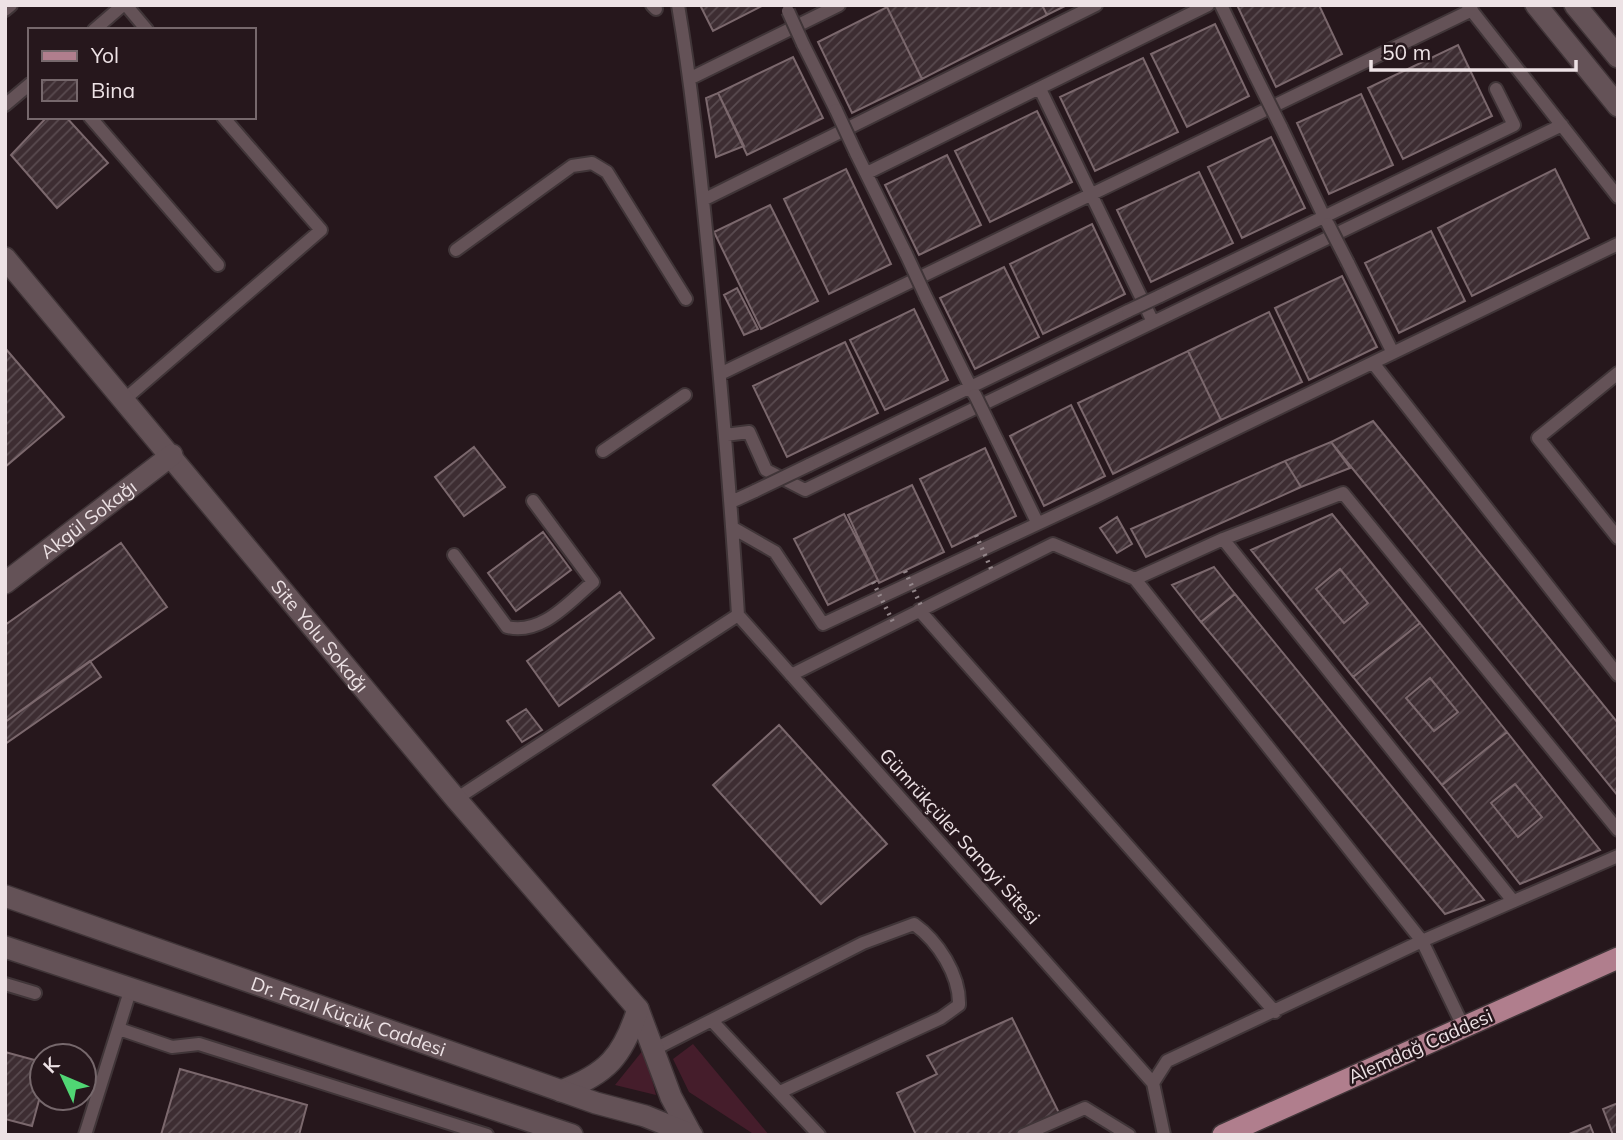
<svg xmlns="http://www.w3.org/2000/svg" width="1623" height="1140" font-family="Mulish,sans-serif">
  <style>
    .grass { fill: #451d2b }
    .building { fill: url(#building-hatch); stroke: #7b686d; stroke-width: 2; fill-rule: evenodd }
    .lines { fill: none; stroke-linecap: round; stroke-linejoin: round }
    .lane-casing { stroke: #403538; stroke-width: 16 }
    .street-casing { stroke: #403538; stroke-width: 24 }
    .secondary-casing { stroke: #403538; stroke-width: 24 }
    .primary-casing { stroke: #403538; stroke-width: 24 }
    .lane { stroke: #645257; stroke-width: 12 }
    .street { stroke: #645257; stroke-width: 21 }
    .secondary { stroke: #645257; stroke-width: 21 }
    .primary { stroke: #b07e8d; stroke-width: 21 }
    .lane-bridge-casing { stroke: #403538; stroke-width: 16; stroke-linecap: butt }
    .path-bridge { stroke: #93868a; stroke-width: 4.5; stroke-dasharray: 2 5; stroke-linecap: butt }
    .lane-bridge { stroke: #645257; stroke-width: 12 }
    .labels { text-anchor: middle; dominant-baseline: central; stroke-width: 5; stroke-linejoin: round; paint-order: stroke }
    .street-label { font-size: 19px; fill: #ede2e5; stroke: #26171c }
  </style>
  <defs>
    <pattern id="building-hatch" width="6" height="6" patternUnits="userSpaceOnUse" patternTransform="scale(1.75)"><rect width="6" height="6" fill="#3d2d32"/><path d="M-1 1l2-2M0 6l6-6M5 7l2-2" fill="none" stroke="#594b50"/></pattern>
  </defs>
  <rect width="100%" height="100%" fill="#26171c"/>
  <path class="grass" d="M693 1044 769 1135H755L689 1092 673 1059Z
    M644 1049 656 1095 615 1085Z"/>
  <path class="building" d="M700 5H764L713 31Z
    M891 5H1042L1047 15 922 79 887 7Z
    M1042 5H1067L1047 15Z
    M1237 5H1319L1342 54 1276 87Z
    M887 7 922 79 852 113 818 42Z
    M1215 24 1249 96 1187 127 1151 54Z
    M1458 45 1492 116 1403 159 1368 88Z
    M793 57 823 118 747 155 718 93Z
    M1143 58 1178 132 1095 171 1060 97Z
    M718 93 744 146 716 157 706 98Z
    M1361 94 1393 165 1329 194 1297 123Z
    M1037 111 1072 182 990 222 955 151Z
    M47 117H66L108 163 57 208 11 155Z
    M1271 137 1305 208 1242 238 1208 167Z
    M947 155 981 225 919 255 885 185Z
    M846 169 891 264 829 294 784 199Z
    M1555 169 1589 238 1472 296 1438 228Z
    M1199 172 1233 243 1151 282 1117 210Z
    M770 205 818 301 761 329 714 232Z
    M1092 224 1125 294 1043 334 1010 264Z
    M1431 231 1465 301 1399 333 1365 263Z
    M1004 267 1039 337 975 369 940 298Z
    M1342 276 1377 347 1309 380 1275 308Z
    M737 288 758 329 744 335 724 295Z
    M914 309 948 380 885 410 850 340Z
    M1269 312 1302 382 1221 420 1188 351Z
    M845 342 878 413 787 457 753 386Z
    M5 348 64 417 5 467Z
    M1188 351 1221 420 1113 474 1078 403Z
    M1071 405 1105 476 1044 506 1010 436Z
    M1373 421 1618 723V796L1331 442Z
    M1331 442 1350 468 1301 487 1285 461Z
    M474 447 505 487 464 516 435 477Z
    M985 448 1016 516 952 547 920 479Z
    M1285 461 1301 487 1146 557 1131 529Z
    M912 485 944 552 879 583 848 515Z
    M844 514 878 580 828 605 794 539Z
    M1332 514 1420 623 1353 677 1251 550ZM1340 569 1368 603 1344 623 1316 589Z
    M1117 517 1132 544 1117 553 1100 528Z
    M543 532 571 570 516 611 488 573Z
    M121 543 167 607 5 722V625Z
    M1214 567 1235 594 1201 622 1172 585Z
    M1340 569 1368 603 1344 623 1316 589Z
    M620 592 654 638 559 706 527 661Z
    M1235 594 1484 900 1445 914 1201 622Z
    M1420 623 1507 732 1442 785 1353 677ZM1430 678 1458 712 1434 731 1406 698Z
    M90 661 101 677 5 744V722Z
    M1430 678 1458 712 1434 731 1406 698Z
    M526 709 542 730 522 742 507 721Z
    M779 725 887 844 821 904 713 785Z
    M1507 732 1600 850 1520 884 1442 785ZM1515 784 1542 817 1518 837 1491 803Z
    M1515 784 1542 817 1518 837 1491 803Z
    M1012 1018 1063 1121 1028 1135H916L897 1093 937 1074 927 1056Z
    M5 1052 42 1062V1089L32 1126 5 1119Z
    M180 1069 307 1105 299 1135H161Z
    M1618 1103V1135H1613L1603 1109Z
    M1590 1125 1594 1135H1567Z"/>
  <g class="lines">
    <defs>
      <path id="lane" d="M126 5 147 30
        M652 5 656 9
        M678 5C693 93 701 181 710 270 721 385 731 500 738 615
        M1221 5 1255 75
        M1468 6 1618 197
        M5 10 11 5
        M94 30 123 5
        M803 44 836 110
        M691 78 839 5
        M1040 89 1153 322
        M5 105 30 84
        M90 117 218 265
        M1281 127 1326 221
        M856 153 906 254
        M867 173 1208 5
        M703 200 1096 5
        M456 250 572 166 592 163 607 172 686 299
        M1348 263 1393 353
        M1160 296 1514 125 1496 89
        M926 297 974 394
        M1373 363 1618 675
        M1618 373 1538 438 1618 538
        M720 374 1472 10
        M125 399 321 230 223 117
        M725 435 749 432 766 470 805 490 1562 125
        M997 440 1037 522
        M603 451 685 395
        M809 465 1128 311
        M731 502 755 491
        M733 528 775 552 823 624 1095 497 1618 244
        M1223 539 1513 901
        M454 555 507 627C542 635 568 603 593 582L533 501
        M1135 579 1223 539 1343 493 1618 830
        M919 610 1275 1012
        M738 615 1153 1083
        M791 675 1053 544 1135 579 1422 941 1463 1026
        M456 799 738 615
        M5 984 35 993
        M713 1022 819 1135
        M119 1029 172 1047 199 1044 487 1135
        M653 1050 863 943 914 924C938 941 960 975 959 1005L941 1018 780 1092
        M85 1135 131 988
        M1023 1135 1085 1108 1129 1135
        M1164 1135 1153 1083 1167 1061 1422 941 1618 856"/>
      <g id="street">
        <path d="M1575 5 1618 57"/>
        <path id="s1" d="M5 258 456 799 638 1009 671 1097 691 1134"/>
        <path id="s2" d="M5 583 172 455"/>
        <path d="M561 1091C607 1074 623 1056 638 1009"/>
      </g>
      <g id="secondary">
        <path d="M1536 5 1618 106"/>
        <path id="s3" d="M5 896 596 1103 645 1116 692 1135"/>
        <path d="M5 947 572 1135"/>
      </g>
      <path id="primary" d="M1223 1135 1618 958"/>
    </defs>
    <use href="#lane" class="lane-casing"/>
    <use href="#street" class="street-casing"/>
    <use href="#secondary" class="secondary-casing"/>
    <use href="#primary" class="primary-casing"/>
    <use href="#lane" class="lane"/>
    <use href="#street" class="street"/>
    <use href="#secondary" class="secondary"/>
    <use href="#primary" class="primary"/>
    <defs>
      <path id="lane-bridge" d="M788 11 803 44
        M1255 75 1281 127
        M836 110 856 153
        M1328 224 1348 263
        M906 254 926 297
        M1128 311 1160 296
        M975 395 997 440
        M755 491 809 465"/>
    </defs>
    <use href="#lane-bridge" class="lane-bridge-casing"/>
    <path class="path-bridge" d="M976 535 993 573
      M905 571 922 608
      M873 582 893 622"/>
    <use href="#lane-bridge" class="lane-bridge"/>
  </g>
  <g class="labels">
    <g class="street-label">
      <text stroke="none"><textPath href="#s2" startOffset="105">Akgül Sokağı</textPath></text>
      <text stroke="none"><textPath href="#s1" startOffset="492">Site Yolu Sokağı</textPath></text>
      <text transform="translate(960 836) rotate(48)">Gümrükçüler Sanayi Sitesi</text>
      <text stroke="none"><textPath href="#s3" startOffset="364">Dr. Fazıl Küçük Caddesi</textPath></text>
      <text transform="translate(1420 1046) rotate(-24)">Alemdağ Caddesi</text>
    </g>
  </g>
  <rect width="1623" height="1140" fill="none" stroke="#ede2e5" stroke-width="14"/>
  <rect x="28" y="28" width="228" height="91" fill="#26171c" stroke="#76686c" stroke-width="2"/>
  <rect x="42" y="51" width="35" height="10" fill="#b07e8d" stroke="#76686c" stroke-width="2"/>
  <text x="91" y="63" font-size="21" fill="#ede2e5">Yol</text>
  <rect x="42" y="80" width="35" height="21" fill="url(#building-hatch)" stroke="#76686c" stroke-width="2"/>
  <text x="91" y="98" font-size="21" fill="#ede2e5">Bina</text>
  <g transform="translate(63 1077) rotate(314)"><circle r="33" fill="#26171c" stroke="#76686c" stroke-width="2"/>
  <path d="M0-5L12 26L0 18L-12 26Z" fill="#50d674"/>
  <text y="-10" font-size="19" font-weight="bold" text-anchor="middle" fill="#ede2e5">K</text>
  </g>
  <path d="M1371 60v10h205v-10" fill="none" stroke="#ede2e5" stroke-width="3.5"/>
  <text x="1382" y="60" font-size="21" fill="#ede2e5" stroke="#26171c" stroke-width="5" paint-order="stroke">50 m</text>
</svg>
